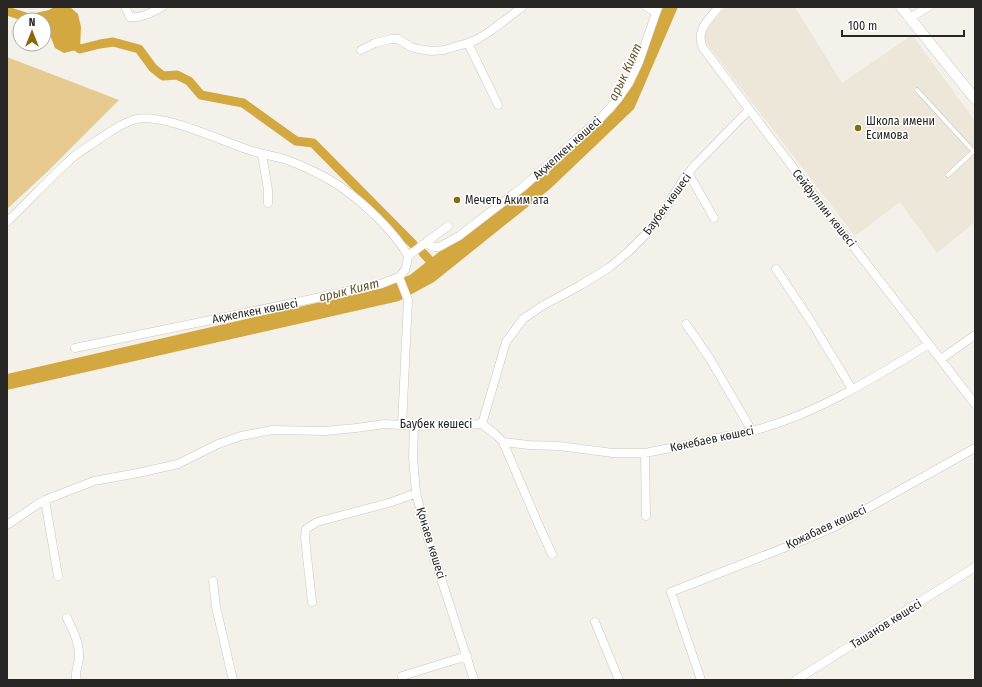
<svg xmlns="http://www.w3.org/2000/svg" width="982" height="687" font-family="'Fira Sans Condensed',sans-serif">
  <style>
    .built { fill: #ede7da }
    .green { fill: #e6ca8f }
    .water { fill: #d4a840 }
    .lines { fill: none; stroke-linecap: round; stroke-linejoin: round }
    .canal { stroke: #d4a840; stroke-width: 9 }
    .service-casing { stroke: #cac7c1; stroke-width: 5 }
    .minor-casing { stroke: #cac7c1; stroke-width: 9 }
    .tertiary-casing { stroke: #cac7c1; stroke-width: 11 }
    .service { stroke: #fff; stroke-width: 4 }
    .minor { stroke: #fff; stroke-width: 8 }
    .tertiary { stroke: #fff; stroke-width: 10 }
    .poi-dot { fill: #8b6909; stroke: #fff; stroke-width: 1.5 }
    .labels { text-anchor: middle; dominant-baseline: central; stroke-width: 3; stroke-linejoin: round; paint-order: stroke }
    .poi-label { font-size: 12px; fill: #272624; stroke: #fff; text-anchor: start }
    .street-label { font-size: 12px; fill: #272624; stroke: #fff }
    .water-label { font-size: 13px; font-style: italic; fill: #67542a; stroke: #fff }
  </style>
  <rect width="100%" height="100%" fill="#f4f1eb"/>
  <path class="built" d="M726 7H795L842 83 912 35 975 121V222L937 253 900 202 855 236 704 40 706 30Z"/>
  <path class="green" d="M7 57 119 100 47 172 7 209Z"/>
  <path class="water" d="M54 7H70L78 14 81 27 80 49 64 53 55 48 48 30H44V20H24L22 16 49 10Z
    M663 7H678L634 109 550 189 434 282 399 301 7 390V374L373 290 410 275 444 248 525 191 614 111 629 88 638 71Z"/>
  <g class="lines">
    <path class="canal" d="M7 11 35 20
      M71 43 80 49 100 44 113 42 139 49 153 68 163 76 177 75 189 81 201 95 243 103 296 141 313 143 413 244
      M423 253 436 267"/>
    <defs>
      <path id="service" d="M917 90 973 151
        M948 175 975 150"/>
      <path id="minor" d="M125 7 130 17C140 19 153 12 162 7
        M647 7 655 12
        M719 7C708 20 695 31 703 48L819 202 975 404
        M910 18 928 7
        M468 43 498 105
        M361 50 375 43 391 39H398L411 47 418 49 432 51 444 50 468 43 478 39 492 30 522 7
        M262 154 268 190V203
        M688 174 694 183 714 218
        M7 222C28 202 48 180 70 160 78 152 90 146 99 139 110 132 120 124 133 120 160 111 221 141 249 150 261 154 275 156 287 160 306 167 325 176 341 187 363 202 396 233 408 256
        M427 241 431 246 435 247H439L459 236 524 186 572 143 599 120 618 99 629 83 639 62 658 7
        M776 269 812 323 852 389
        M399 277 408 300 402 425
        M686 324 710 359 752 431
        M75 348 307 300 381 284 399 277 405 270 407 263 408 256 448 226
        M941 359 975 335
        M482 424 496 435 503 442 529 445 559 446 613 453H645L660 450C681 446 701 442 722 437 732 435 742 434 752 431 815 415 874 378 929 344
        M482 424 506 342 523 319 542 306 581 285 610 267 628 252 646 234 663 212 683 180 694 166 749 110
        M414 426 413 457 416 493 427 535 474 680
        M503 442 540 528 552 554
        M645 453 646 516
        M45 500 58 576
        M7 525 35 506 45 500 94 481 138 473 178 464 218 444 241 436 272 430 325 431 356 428 385 424 414 426 482 424
        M213 581 216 607 233 680
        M312 602 305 538 306 529 317 522 392 502 416 493
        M67 618C73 631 80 643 79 658 78 667 75 670 76 680
        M595 622 619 680
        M402 676 467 656
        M701 680 671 592 804 540 834 527 975 448
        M796 680 975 567"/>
      <path id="tertiary" d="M901 7 975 99"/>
    </defs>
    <use href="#service" class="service-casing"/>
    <use href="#minor" class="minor-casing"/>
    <use href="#tertiary" class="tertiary-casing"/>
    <use href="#service" class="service"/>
    <use href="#minor" class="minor"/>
    <use href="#tertiary" class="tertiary"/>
  </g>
  <g class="poi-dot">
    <circle cx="858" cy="128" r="4"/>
    <circle cx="457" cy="200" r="4"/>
  </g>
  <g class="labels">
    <g class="poi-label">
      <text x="866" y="121">Школа имени<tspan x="866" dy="14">Есимова</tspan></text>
      <text x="465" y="200">Мечеть Аким ата</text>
    </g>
    <g class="street-label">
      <text transform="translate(567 148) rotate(-42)">Ақжелкен көшесі</text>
      <text transform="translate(667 204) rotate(-54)">Баубек көшесі</text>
      <text transform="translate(824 208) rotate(52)">Сейфуллин көшесі</text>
      <text transform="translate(255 311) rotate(-11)">Ақжелкен көшесі</text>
      <text x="436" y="424">Баубек көшесі</text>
      <text transform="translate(712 439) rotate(-12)">Көкебаев көшесі</text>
      <text transform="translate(826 527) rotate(-25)">Қожабаев көшесі</text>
      <text transform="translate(431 543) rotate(73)">Қонаев көшесі</text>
      <text transform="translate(886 624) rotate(-32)">Ташанов көшесі</text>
    </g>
    <g class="water-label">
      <text transform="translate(625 72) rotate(-65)">арык Кият</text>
      <text transform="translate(349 290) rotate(-14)">арык Кият</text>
    </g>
  </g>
  <rect width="982" height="687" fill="none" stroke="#272624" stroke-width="16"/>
  <g transform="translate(32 32)"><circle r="19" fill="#ffffff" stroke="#a9a8a7"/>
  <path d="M0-3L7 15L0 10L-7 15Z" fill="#8b6909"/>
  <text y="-6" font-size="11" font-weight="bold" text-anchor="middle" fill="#272624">N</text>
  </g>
  <path d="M842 30v6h122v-6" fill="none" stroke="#272624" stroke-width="2"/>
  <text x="848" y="30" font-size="12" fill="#272624" stroke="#ffffff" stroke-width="3" paint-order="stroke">100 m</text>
</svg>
